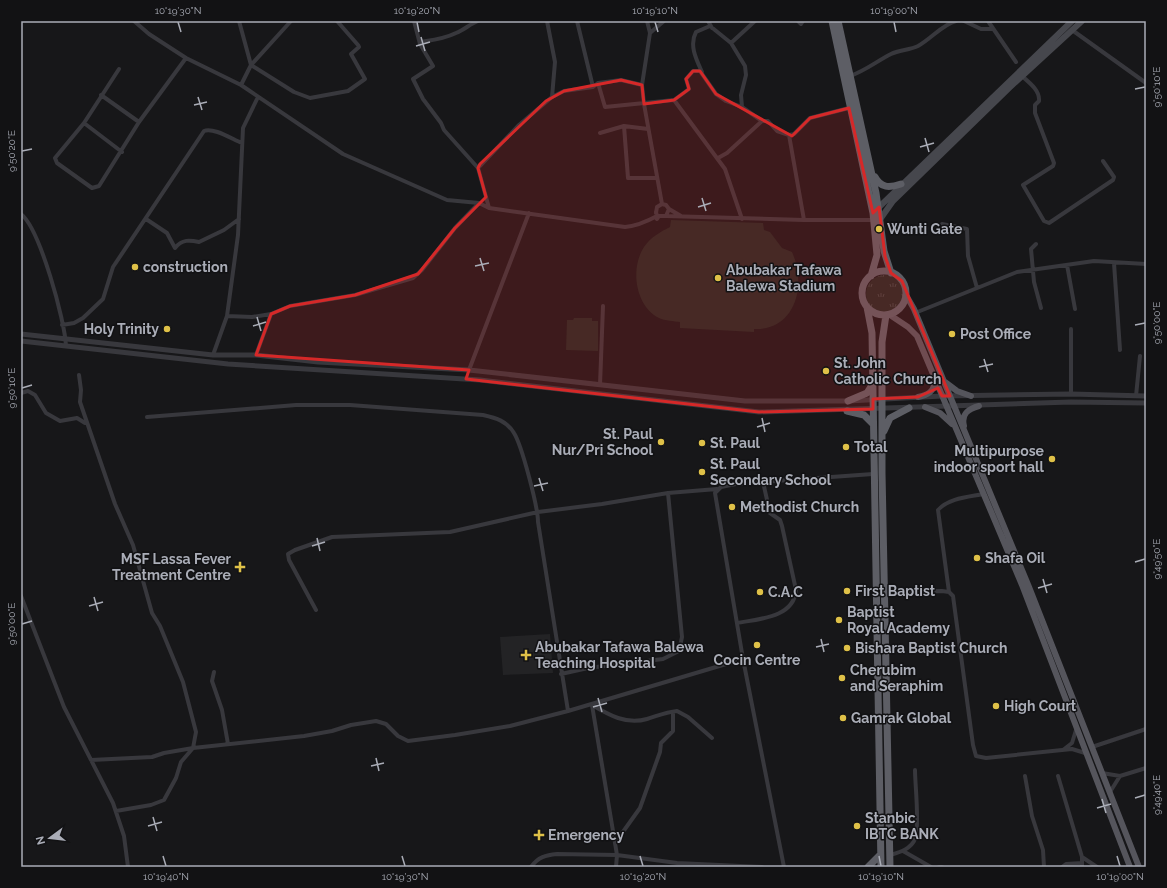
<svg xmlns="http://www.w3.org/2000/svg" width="1167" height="888" font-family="Raleway,sans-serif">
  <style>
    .built { fill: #232325 }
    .grass { fill: url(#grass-tufts) }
    .pitch { fill: #232a25 }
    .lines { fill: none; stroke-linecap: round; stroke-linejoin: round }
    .minor { stroke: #38383d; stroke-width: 4 }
    .tertiary { stroke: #38383d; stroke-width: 5 }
    .secondary { stroke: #46474d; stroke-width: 6 }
    .primary { stroke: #55555c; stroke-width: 6 }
    .trunk { stroke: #5d5e65; stroke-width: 7 }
    .marked { fill: #d62828; fill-opacity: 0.2; stroke: #d62828; stroke-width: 3; stroke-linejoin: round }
    .ticks { fill: none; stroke: #aaadb7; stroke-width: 1.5 }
    .poi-dot { fill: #dfc148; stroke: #121214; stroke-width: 1.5 }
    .labels { text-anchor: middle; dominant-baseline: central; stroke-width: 3; stroke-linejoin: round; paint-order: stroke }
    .poi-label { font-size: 14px; font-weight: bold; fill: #aaadb7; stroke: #121214; text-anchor: start }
    .neatline { fill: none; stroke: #aaadb7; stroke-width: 1.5 }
    .ticks-label { font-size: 10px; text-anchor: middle; fill: #aaadb7 }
  </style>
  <defs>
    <pattern id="grass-tufts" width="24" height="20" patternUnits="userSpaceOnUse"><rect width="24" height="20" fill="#232a25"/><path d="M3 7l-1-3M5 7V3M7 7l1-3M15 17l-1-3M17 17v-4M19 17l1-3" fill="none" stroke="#404642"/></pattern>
  </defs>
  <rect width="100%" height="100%" fill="#171719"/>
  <path class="built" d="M550 634 553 673 503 675 500 637Z"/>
  <path class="grass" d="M866 294a19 19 0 1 1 38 0a19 19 0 1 1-38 0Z"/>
  <path class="pitch" d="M671 220 763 223 764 230 770 232 782 248 792 252C807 284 796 331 754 329V332L680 328V322C674 321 665 321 659 318 635 306 630 268 644 247 651 237 660 232 670 227Z
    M574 318H592V321H598V351L566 350 567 320H573Z"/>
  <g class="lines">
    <path class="minor" d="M134 21 149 34 186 58 241 85 343 154 447 200 479 203 489 208 625 227C636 226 646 222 657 216L656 212
      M239 21 251 65 294 92 310 98 348 91 365 79 351 54 359 47 358 45 337 21
      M414 21 420 44 433 66 413 79 423 99 441 123 444 130 478 168 489 208
      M547 21 555 62 552 97
      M577 21 593 87
      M647 21 650 33 642 85 644 104 662 204
      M708 21 712 28
      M798 21 801 24 803 21
      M964 21 981 29H992
      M988 21 1016 62
      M1072 30 1146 83
      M650 33 664 21
      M420 42C433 40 444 39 456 33 464 30 470 24 478 21
      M731 43 755 21
      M119 69 84 123 55 158 57 163 92 188 99 186 139 122 186 58
      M702 72C696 59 689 45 696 32L710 26 731 43 745 66 746 75 741 95 742 107
      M850 76C865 71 877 61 891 54 899 50 910 50 918 46 931 39 943 24 956 21
      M1023 77C1030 83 1040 91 1039 101L1035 105V113L1054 163 1053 166 1023 185 1044 221 1049 223 1113 180 1114 177 1103 161
      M598 83 605 107 674 100 689 89 686 79 693 71H700L716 94 726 101 742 107 762 121H768L777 131 789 135 794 134 810 118 849 108
      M241 85 251 65 291 21
      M101 95 139 122
      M674 100 725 169 742 219
      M84 123 122 152
      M624 126 628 178H657
      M600 133 624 126 648 129
      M789 135 804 220
      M718 158 727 153 762 121
      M478 168 519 125 552 97 564 91 593 87 598 83 621 80 642 85
      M669 209 681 216
      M656 213 657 207 662 204 666 205 669 209 666 216H659L657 219
      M21 214C40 229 65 321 66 346
      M666 216 804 220H874
      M146 219 167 233 175 248C182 239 190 240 199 242L224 230 239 219
      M942 224 967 229 968 256 977 288
      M1036 244 1031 249 1034 282 1041 308
      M1114 263 1120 350
      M1067 265 1075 309
      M915 313 1017 272 1094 261 1146 264
      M227 316 252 317 271 314
      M62 325 74 323 83 318 103 299 113 267 204 131C213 127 232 139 242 143
      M1071 329V394
      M213 355 227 316 238 235 243 128 258 97
      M256 355 271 314 290 306 355 295 413 278 422 270 455 228 479 203
      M469 370 529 213
      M79 375 81 390 80 402 115 504 133 545 152 613 160 626 183 682 196 732 193 748 181 762 176 778 164 800 151 805 116 811
      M600 385 603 306
      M21 393 28 391 35 395 46 413 60 421 77 418 85 423
      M1136 396 1140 356
      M147 417 296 405H350L483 415C496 418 507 421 514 433 522 446 538 507 538 522L568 711
      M877 592 942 591 949 592 953 596 973 745 976 756 986 758 1072 749 1085 753
      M949 592 938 510C949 498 968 497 983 494
      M21 596 64 707 113 803 124 836 128 867
      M316 610 289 560 288 554 295 550 332 537 450 532 538 512 602 504 668 493 717 489
      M737 623C758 619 794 618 796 590L782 526 780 520 770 513 763 482
      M214 672 212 681 222 710 228 744
      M561 674 588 668 663 659 679 651 682 637 668 493
      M592 705 617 855 616 867
      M592 705C609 715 626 725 647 719 657 716 666 712 677 711L688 717 712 738
      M1092 747 1146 729
      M1063 750 1072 743 1076 730
      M91 760 152 757 164 753 193 748 304 736 332 731 351 725 376 721 386 724 398 736 408 741 455 735 510 726 568 711 743 659
      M1102 773 1120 776 1146 768
      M1025 776 1032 816 1043 850 1044 867
      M1058 776 1082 857V867
      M1110 792 1120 776
      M615 843 640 808 660 752 661 743 673 731V712
      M903 851 931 867
      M890 855C900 852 911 849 915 839 920 827 915 785 915 770
      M1082 857 1097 867
      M531 867C538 857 546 855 557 854L617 855 677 863 762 867
      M784 867 743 659 715 493 721 487 736 484 873 474
      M939 867H942
      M1062 867 1066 864 1082 863"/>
    <path class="tertiary" d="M21 334 213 355H256L318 362 469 370 745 401H848L942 396 1071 394 1146 396
      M21 341 228 364 480 380 759 412 1071 402 1146 403"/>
    <path class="secondary" d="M876 210 1072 21
      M881 218 893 201 1009 88 1082 21"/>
    <path class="primary" d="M906 295 914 309 1029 587 1139 867
      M890 315 908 327 917 336 1022 585 1130 867
      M945 382 957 391 971 396
      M918 397C927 395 935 392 934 381
      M925 407 940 413 952 424
      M964 426C961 414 968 409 979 406"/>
    <path class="trunk" d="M832 21 873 213 877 255 871 276
      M838 21 876 193 884 251 891 273
      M875 177C881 188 889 188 901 184
      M862 293a22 22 0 1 1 44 0a22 22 0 1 1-44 0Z
      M867 307 872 333 881 867
      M886 315 882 342V473L890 867
      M848 401 867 393 872 385
      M847 411 864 415 873 424
      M884 431 890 418 909 408
      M868 867 880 855"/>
  </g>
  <path class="marked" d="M693 71H700L716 94 792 136 810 118 849 108 873 213 879 207 885 256 891 273 902 281 950 396H942L938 388 918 397 873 399V409L759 412 466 379 469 370 256 355 271 314 290 306 355 295 418 274 455 228 486 197 478 168 480 164 546 101 564 91 621 80 642 85 644 104 674 100 689 89 686 79Z"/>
  <path class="ticks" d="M178 22 181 32M417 22 419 32M655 22 658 32M894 22 896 32M421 37 425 51M416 46 430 42M1135 89 1145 87M198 97 202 110M194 105 207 102M925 138 929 152M920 147 934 143M22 151 32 149M702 198 706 211M698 207 711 203M480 258 484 271M475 266 489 263M257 317 261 331M1135 325 1145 323M253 326 266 322M984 359 988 372M979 367 993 364M22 388 32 385M762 418 765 432M757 427 770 423M539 478 543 491M534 486 548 483M317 538 320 551M312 546 325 542M1135 562 1145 559M1043 579 1047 593M1038 588 1052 584M94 597 98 611M89 606 103 602M22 624 32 621M821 639 824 652M816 647 829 644M598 698 602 712M593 707 607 703M376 758 379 771M371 766 384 763M1135 798 1145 795M1102 799 1106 813M1097 808 1111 804M153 817 157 831M148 826 162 822M163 856 166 866M402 856 405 866M640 856 643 866M879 856 881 866M1117 856 1120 866"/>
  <g class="poi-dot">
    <circle cx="879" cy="229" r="4"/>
    <circle cx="135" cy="267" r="4"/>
    <circle cx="718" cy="278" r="4"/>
    <circle cx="167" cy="329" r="4"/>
    <circle cx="952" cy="334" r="4"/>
    <circle cx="826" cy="371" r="4"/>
    <circle cx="661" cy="442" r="4"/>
    <circle cx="702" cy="443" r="4"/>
    <circle cx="846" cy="447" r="4"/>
    <circle cx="1052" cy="459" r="4"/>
    <circle cx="702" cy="472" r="4"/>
    <circle cx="732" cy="507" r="4"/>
    <circle cx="977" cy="558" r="4"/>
    <path d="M238 561h4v4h4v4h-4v4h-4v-4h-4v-4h4z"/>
    <circle cx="847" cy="591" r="4"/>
    <circle cx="760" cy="592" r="4"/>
    <circle cx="839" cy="620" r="4"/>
    <circle cx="757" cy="645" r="4"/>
    <circle cx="847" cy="648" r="4"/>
    <path d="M524 649h4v4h4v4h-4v4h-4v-4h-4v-4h4z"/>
    <circle cx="842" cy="678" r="4"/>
    <circle cx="996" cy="706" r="4"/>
    <circle cx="843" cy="718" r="4"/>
    <circle cx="857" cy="826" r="4"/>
    <path d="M537 829h4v4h4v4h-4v4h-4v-4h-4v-4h4z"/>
  </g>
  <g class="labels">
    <g class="poi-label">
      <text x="887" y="229">Wunti Gate</text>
      <text x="143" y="267">construction</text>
      <text x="726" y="270">Abubakar Tafawa<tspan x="726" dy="16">Balewa Stadium</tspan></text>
      <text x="159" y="329" text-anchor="end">Holy Trinity</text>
      <text x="960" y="334">Post Office</text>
      <text x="834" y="363">St. John<tspan x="834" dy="16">Catholic Church</tspan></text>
      <text x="653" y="434" text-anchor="end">St. Paul<tspan x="653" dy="16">Nur/Pri School</tspan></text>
      <text x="710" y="443">St. Paul</text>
      <text x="854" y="447">Total</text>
      <text x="1044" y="451" text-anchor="end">Multipurpose<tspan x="1044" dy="16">indoor sport hall</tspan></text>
      <text x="710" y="464">St. Paul<tspan x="710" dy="16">Secondary School</tspan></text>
      <text x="740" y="507">Methodist Church</text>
      <text x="985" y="558">Shafa Oil</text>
      <text x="231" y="559" text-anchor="end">MSF Lassa Fever<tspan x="231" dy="16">Treatment Centre</tspan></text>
      <text x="855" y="591">First Baptist</text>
      <text x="768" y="592">C.A.C</text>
      <text x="847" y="612">Baptist<tspan x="847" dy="16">Royal Academy</tspan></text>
      <text x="535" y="647">Abubakar Tafawa Balewa<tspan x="535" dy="16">Teaching Hospital</tspan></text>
      <text x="855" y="648">Bishara Baptist Church</text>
      <text x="757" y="660" text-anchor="middle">Cocin Centre</text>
      <text x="850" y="670">Cherubim<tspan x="850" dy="16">and Seraphim</tspan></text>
      <text x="1004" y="706">High Court</text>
      <text x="851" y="718">Gamrak Global</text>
      <text x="865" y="818">Stanbic<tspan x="865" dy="16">IBTC BANK</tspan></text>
      <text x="548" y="835">Emergency</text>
    </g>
  </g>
  <rect width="1167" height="888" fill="none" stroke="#121214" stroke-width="44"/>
  <g transform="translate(50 838) rotate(255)" stroke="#121214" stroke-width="3" paint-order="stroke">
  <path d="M0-3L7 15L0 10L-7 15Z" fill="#aaadb7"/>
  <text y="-6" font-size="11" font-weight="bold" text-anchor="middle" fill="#aaadb7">N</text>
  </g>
  <rect x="22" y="22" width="1123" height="844" class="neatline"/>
  <g class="ticks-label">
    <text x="178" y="14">10°19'30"N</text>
    <text x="417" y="14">10°19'20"N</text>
    <text x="655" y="14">10°19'10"N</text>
    <text x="894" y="14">10°19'00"N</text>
    <text transform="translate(1156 87) rotate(-90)" y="4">9°50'10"E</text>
    <text transform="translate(11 151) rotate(-90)" y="4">9°50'20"E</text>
    <text transform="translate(1156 323) rotate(-90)" y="4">9°50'00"E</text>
    <text transform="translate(11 388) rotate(-90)" y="4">9°50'10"E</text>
    <text transform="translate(1156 559) rotate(-90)" y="4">9°49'50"E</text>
    <text transform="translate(11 624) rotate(-90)" y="4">9°50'00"E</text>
    <text transform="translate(1156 795) rotate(-90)" y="4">9°49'40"E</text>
    <text x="166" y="880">10°19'40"N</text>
    <text x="405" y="880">10°19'30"N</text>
    <text x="643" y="880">10°19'20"N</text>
    <text x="881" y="880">10°19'10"N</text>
    <text x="1120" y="880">10°19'00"N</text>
  </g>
</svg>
